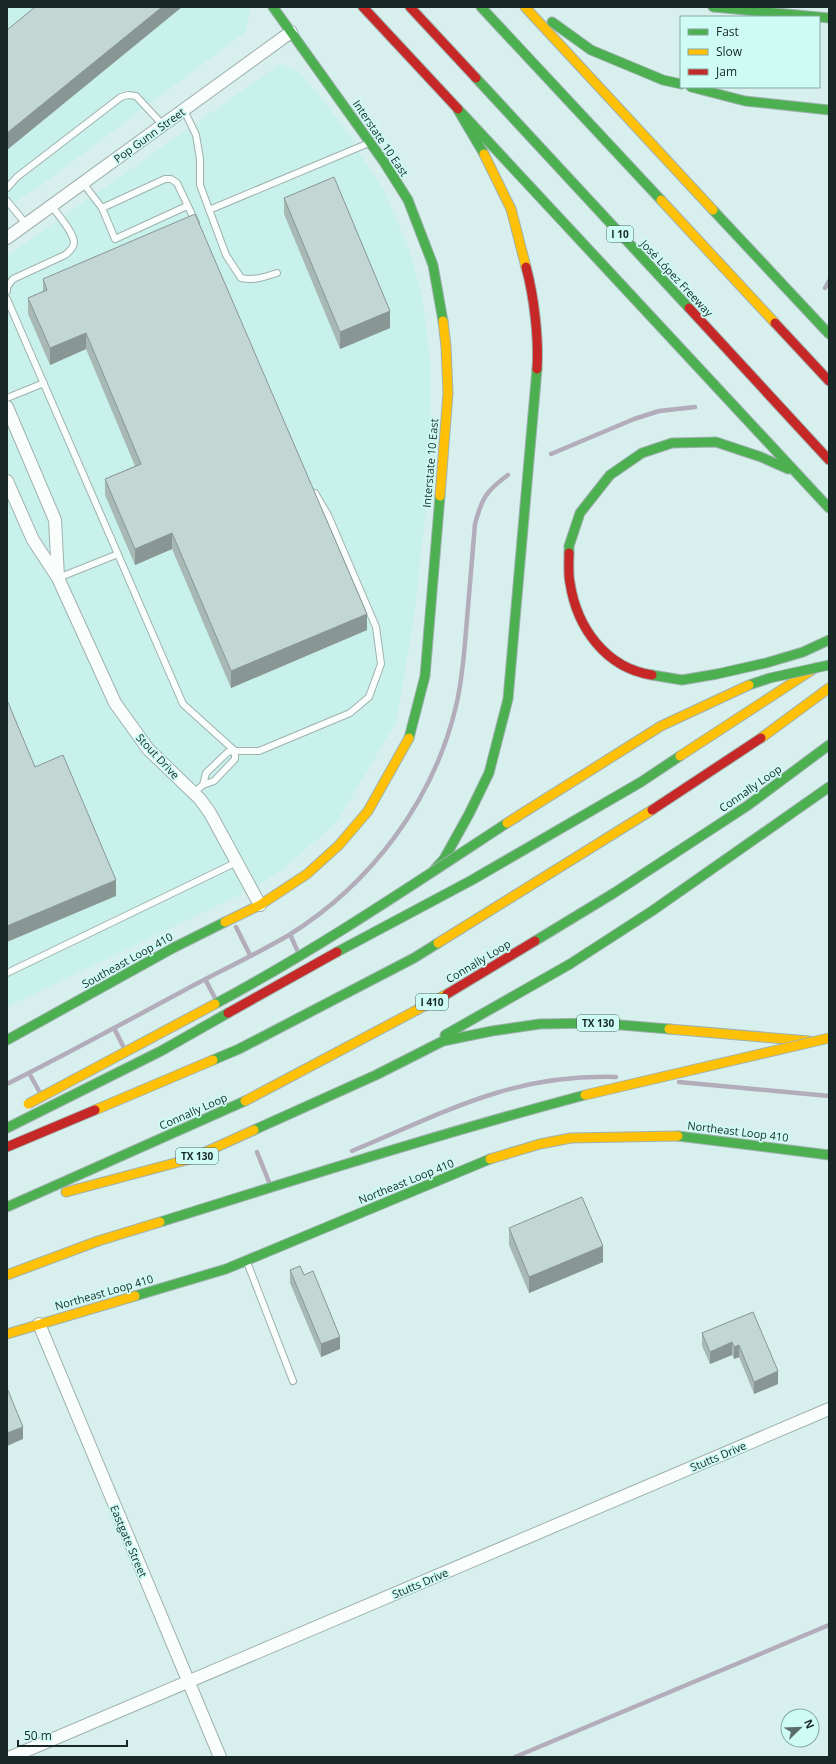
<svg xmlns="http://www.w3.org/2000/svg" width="836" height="1764" font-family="'Open Sans',sans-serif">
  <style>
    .built { fill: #c8f1eb }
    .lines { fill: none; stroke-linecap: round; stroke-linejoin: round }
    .stream { stroke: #b3acbb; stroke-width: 4.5 }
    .lane-casing { stroke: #9fb1af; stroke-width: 8 }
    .street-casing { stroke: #9fb1af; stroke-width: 14 }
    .fast-casing { stroke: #9fb1af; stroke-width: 11 }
    .slow-casing { stroke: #9fb1af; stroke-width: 11 }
    .jam-casing { stroke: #9fb1af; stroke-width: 11 }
    .lane { stroke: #f9fdfc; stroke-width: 6 }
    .street { stroke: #f9fdfc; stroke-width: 12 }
    .fast { stroke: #4caf50; stroke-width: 9 }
    .slow { stroke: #ffc107; stroke-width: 9 }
    .jam { stroke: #c62828; stroke-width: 9 }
    .fast-bridge-casing { stroke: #9fb1af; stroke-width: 11; stroke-linecap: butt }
    .slow-bridge-casing { stroke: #9fb1af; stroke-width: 11; stroke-linecap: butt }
    .fast-bridge { stroke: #4caf50; stroke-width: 9 }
    .slow-bridge { stroke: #ffc107; stroke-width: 9 }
    .wall { fill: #a7b8b5 }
    .shaded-wall { fill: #889694 }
    .building { fill: #c2d6d3; stroke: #889694 }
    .labels { text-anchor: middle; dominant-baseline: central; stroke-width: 3.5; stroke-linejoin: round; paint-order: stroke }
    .shield { fill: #cefbf4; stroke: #4e6764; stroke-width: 1 }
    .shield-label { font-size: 10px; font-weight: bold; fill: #172826 }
    .street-label { font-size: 11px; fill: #172826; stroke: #cefbf4 }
  </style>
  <rect width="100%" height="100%" fill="#d8f0ed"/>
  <path class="built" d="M7 7H250L246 32 41 185 7 208Z
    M280 64 301 73 343 126 385 193 409 249 422 295 430 359 432 452 414 618 396 722 337 822 283 869 256 887 7 1007V256Z"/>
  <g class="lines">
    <path class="stream" d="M825 288 829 281
      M551 454 634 419 659 411 695 407
      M236 927 250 955
      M290 934 297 950
      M205 979 215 998
      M114 1028 123 1046
      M29 1073 39 1091
      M679 1082 829 1096
      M7 1084C67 1054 125 1022 183 991 218 972 255 955 289 935 371 884 434 800 456 706 462 682 464 656 466 631 469 595 472 559 475 524 482 498 486 491 508 475
      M352 1151C400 1131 447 1108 496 1093 535 1081 576 1076 616 1077
      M257 1152 269 1182
      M515 1757 829 1625"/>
    <defs>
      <path id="lane" d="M184 110 196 135 200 159V185L226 255 241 278C253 281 265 277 277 273
        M83 183 102 208 115 239 187 206
        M7 188 17 177 121 97 128 95 136 96 163 125
        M7 201 26 224
        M102 208 165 179H171L177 183 196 223
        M209 210 369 143
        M7 291V287L13 279 65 255C69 252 74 248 74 242 73 231 57 214 51 205
        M7 299 183 704 235 751H259L350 713 369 697 381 664 376 627 328 515 315 493
        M7 398 44 383
        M58 578 118 554
        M193 793 203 785 214 781 235 759V751L228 752 206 773 203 785
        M7 973 237 862
        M247 1262 293 1381"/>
      <path id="street" d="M7 238 291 32
        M7 407 55 520 58 577
        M7 481 33 540 58 578 115 703 148 749 200 799 210 813 260 905
        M39 1324 220 1757
        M11 1757 829 1409"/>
      <path id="fast" d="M273 7 384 162 408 200 433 265 443 321
        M481 7 661 200
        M713 7 829 18
        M552 22 591 50 663 80 681 84
        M476 78 689 308
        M691 87 745 101 829 110
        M458 109 829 508
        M458 110 484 154
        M713 210 829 334
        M569 553V546L580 513 610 475 642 453 672 443 716 442 761 457 788 469
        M652 675 682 680 717 674 766 663 803 652 829 640
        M409 738 425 676 440 496
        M434 870 444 859 469 814 489 773 508 699 537 369
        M535 941 614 893 747 806 829 745
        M337 952 472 880 641 782 680 756
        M445 1035 570 964 652 911 829 787
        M7 1040 173 948 225 922
        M213 1060 239 1049 414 958 438 943
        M7 1128 161 1051 228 1013
        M254 1130 376 1075 443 1041 492 1031 540 1024 597 1023 669 1029
        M678 1136 829 1155
        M7 1207 245 1101
        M135 1296 226 1269 490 1159"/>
      <path id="slow" d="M525 7 713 210
        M484 154 511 209 526 267
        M661 200 775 323
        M440 496 448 393 446 346 443 321
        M761 738 829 688
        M680 756 815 668
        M225 922 260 905 307 874 339 845 368 811 409 738
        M438 943 652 810
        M669 1029 809 1041
        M245 1101 447 994
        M95 1110 213 1060
        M490 1159 540 1144 571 1138 678 1136
        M66 1192 190 1159 254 1130
        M7 1334 135 1296"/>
      <path id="jam" d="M363 7 458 109
        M410 7 476 78
        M526 267C534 296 539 339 537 369
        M689 308 829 460
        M775 323 829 381
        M569 553C569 563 568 574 570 583 577 628 606 668 652 675
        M652 810 761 738
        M447 994 535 941
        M228 1013 337 952
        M7 1147 95 1110"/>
    </defs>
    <use href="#lane" class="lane-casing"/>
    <use href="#street" class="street-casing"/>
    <use href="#fast" class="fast-casing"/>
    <use href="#slow" class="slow-casing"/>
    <use href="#jam" class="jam-casing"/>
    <use href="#lane" class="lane"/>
    <use href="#street" class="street"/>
    <use href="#fast" class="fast"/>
    <use href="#slow" class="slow"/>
    <use href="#jam" class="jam"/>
    <defs>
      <path id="fast-bridge" d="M749 685 770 678 829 665
        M215 1004C316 950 411 886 507 823
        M160 1222C301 1178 442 1133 585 1095"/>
      <path id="slow-bridge" d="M507 823 661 726 749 685
        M585 1095 829 1038
        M28 1104 215 1004
        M7 1275 98 1241 160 1222"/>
    </defs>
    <use href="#fast-bridge" class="fast-bridge-casing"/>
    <use href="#slow-bridge" class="slow-bridge-casing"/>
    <use href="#fast-bridge" class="fast-bridge"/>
    <use href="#slow-bridge" class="slow-bridge"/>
  </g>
  <path class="wall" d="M284 198 390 328 340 349 284 214Z
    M43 279 367 630 231 688 172 549 135 565 105 495V479L135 466 86 349 50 365 28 314V298L43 291Z
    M509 1228 603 1262 529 1293 509 1245Z
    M290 1270 304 1275 340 1349 321 1357 290 1283Z
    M753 1312 778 1384 754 1394 739 1357 734 1359 732 1355 710 1364 702 1346V1333Z"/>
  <path class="shaded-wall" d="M162 7H182L7 150V133Z
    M390 311V328L340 349V332Z
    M86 333V349L50 365V348Z
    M172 533V549L135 565V549Z
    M367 614V630L231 688V671Z
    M116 880V896L7 942V926Z
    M603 1246V1262L529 1293V1277Z
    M340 1337V1349L321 1357V1344Z
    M732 1342V1355L710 1364V1352Z
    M739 1345V1357L734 1359V1347Z
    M778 1371V1384L754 1394V1382Z
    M23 1427V1439L7 1446V1433Z"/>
  <path class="building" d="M35 7H162L7 133V30Z
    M334 177 390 311 340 332 284 198Z
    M195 214 367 614 231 671 172 533 135 549 105 479 141 464 86 333 50 348 28 298 47 290 43 279Z
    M7 700 35 767 63 755 116 880 7 926Z
    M582 1197 603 1246 529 1277 509 1228Z
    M300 1266 304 1275 313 1271 340 1337 321 1344 290 1270Z
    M753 1312 778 1371 754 1382 739 1345 734 1347 732 1342 710 1352 702 1333Z
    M7 1388 23 1427 7 1433Z"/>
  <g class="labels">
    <g class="shield">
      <rect x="607" y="226" width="26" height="16" rx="3"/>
      <rect x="416" y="994" width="32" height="16" rx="3"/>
      <rect x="577" y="1015" width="42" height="16" rx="3"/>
      <rect x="176" y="1148" width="42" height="16" rx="3"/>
    </g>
    <g class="shield-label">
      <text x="620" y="234">I 10</text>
      <text x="432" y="1002">I 410</text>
      <text x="598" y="1023">TX 130</text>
      <text x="197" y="1156">TX 130</text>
    </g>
    <g class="street-label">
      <text transform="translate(149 135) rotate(-36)">Pop Gunn Street</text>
      <text transform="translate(381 138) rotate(56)">Interstate 10 East</text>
      <text transform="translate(677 278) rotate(47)">José López Freeway</text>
      <text transform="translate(430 463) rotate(-85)">Interstate 10 East</text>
      <text transform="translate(158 756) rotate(47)">Stout Drive</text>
      <text transform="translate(750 788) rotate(-35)">Connally Loop</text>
      <text transform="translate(127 960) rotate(-29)">Southeast Loop 410</text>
      <text transform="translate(478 961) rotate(-31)">Connally Loop</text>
      <text transform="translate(193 1111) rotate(-24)">Connally Loop</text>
      <text transform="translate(738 1131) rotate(7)">Northeast Loop 410</text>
      <text transform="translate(406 1181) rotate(-22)">Northeast Loop 410</text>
      <text transform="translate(104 1292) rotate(-16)">Northeast Loop 410</text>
      <text transform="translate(718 1456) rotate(-23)">Stutts Drive</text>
      <text transform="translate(129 1541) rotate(67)">Eastgate Street</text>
      <text transform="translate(420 1583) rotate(-23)">Stutts Drive</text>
    </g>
  </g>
  <rect width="836" height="1764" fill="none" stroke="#172826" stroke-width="16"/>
  <rect x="680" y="16" width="140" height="72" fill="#cefbf4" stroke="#85a7a2"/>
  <rect x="688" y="29" width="20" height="6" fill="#4caf50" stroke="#85a7a2"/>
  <text x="716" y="36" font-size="12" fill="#172826">Fast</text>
  <rect x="688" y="49" width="20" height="6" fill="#ffc107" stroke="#85a7a2"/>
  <text x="716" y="56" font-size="12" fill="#172826">Slow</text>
  <rect x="688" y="69" width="20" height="6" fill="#c62828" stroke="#85a7a2"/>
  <text x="716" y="76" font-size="12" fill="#172826">Jam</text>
  <g transform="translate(800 1728) rotate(67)"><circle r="19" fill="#cefbf4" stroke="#85a7a2"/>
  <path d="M0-3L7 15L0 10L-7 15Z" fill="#5b6e6c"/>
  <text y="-6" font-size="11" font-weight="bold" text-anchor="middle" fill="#172826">N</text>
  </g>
  <path d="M18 1740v6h109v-6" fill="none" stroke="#172826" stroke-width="2"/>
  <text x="24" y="1740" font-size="12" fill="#172826" stroke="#cefbf4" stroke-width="3" paint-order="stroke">50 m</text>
</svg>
